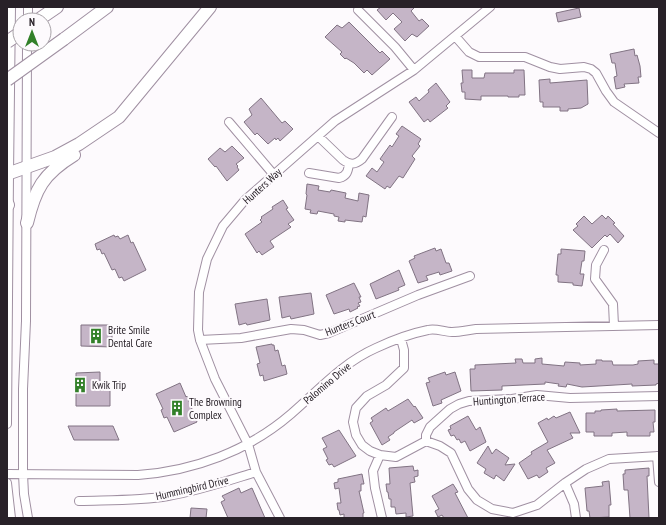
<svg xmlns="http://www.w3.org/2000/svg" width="666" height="525" font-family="'PT Sans Narrow',sans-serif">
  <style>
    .building { fill: #c5b5c7; stroke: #817383 }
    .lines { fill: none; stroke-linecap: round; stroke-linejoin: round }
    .minor-casing { stroke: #a090a2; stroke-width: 10 }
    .highway-casing { stroke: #a090a2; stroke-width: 14 }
    .minor { stroke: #fff; stroke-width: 8 }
    .highway { stroke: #fff; stroke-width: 12 }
    .highway-bridge-casing { stroke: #a090a2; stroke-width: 14; stroke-linecap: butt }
    .highway-bridge { stroke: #fff; stroke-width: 12 }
    .labels { text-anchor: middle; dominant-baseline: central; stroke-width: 4; stroke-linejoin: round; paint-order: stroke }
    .street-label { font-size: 11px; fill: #282128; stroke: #fdfafd }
    .poi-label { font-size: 11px; fill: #282128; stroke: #fdfafd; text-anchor: start }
  </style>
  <rect width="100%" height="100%" fill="#fdfafd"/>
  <path class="building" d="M381 7H415L411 11 419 21 422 19 429 26 417 37 412 34 405 41 394 29 402 22 393 13 386 20 377 10Z
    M579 8 581 17 558 22 556 13Z
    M349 22 380 53 382 51 390 59 372 75 367 70 364 73 354 63 346 58 345 59 340 54 342 52 325 37 337 25 342 28Z
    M634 49 635 56 637 55 640 66 641 77H638L639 83 624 84 625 87 616 89 614 77 617 76 615 63H612L610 54Z
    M462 70H472V78H484L485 73H514V70H524L525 95H519V97H508V96H481V100L465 99V92H462L461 83H463Z
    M550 79V83L587 80 588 104 581 108 568 109V111H560V107H543V102H540L539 80Z
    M436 83 450 102 446 106 448 108 430 122 428 119 424 122 409 102 416 97 419 101 429 92 428 90Z
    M261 98 282 123 285 121 293 129 280 141 278 138 276 140 275 138 268 144 257 133 255 135 244 122 252 115 249 109Z
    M402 126 421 139 418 144 420 146 412 156 415 159 403 178 399 176 390 188 387 186 385 189 366 176 372 168 377 172 384 162 380 159 390 145 392 147 399 136 396 134Z
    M232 146 244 158 236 164 238 166 237 167 239 170 227 181 216 166 215 167 208 159 220 148 225 152Z
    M307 184 319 186 318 190 330 192 331 190 346 193 345 198 358 201 359 193 369 195 366 217 363 216 362 222 345 220V222L338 221 339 217 334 216V214L318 211 317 214 310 213 311 210 305 209 307 195 306 194Z
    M283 200 288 208 286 209 294 220 288 224 291 227 270 241 274 247 262 255 259 251 257 253 245 234 262 222 260 220 262 218 261 217 273 209 272 207Z
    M602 215 606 219 608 216 615 223 613 224 624 236 618 243 610 234 607 237 605 235 592 248 573 230 578 226 576 224 584 216 592 224Z
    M114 235 115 237 118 236 120 239 128 235 131 243 133 242 146 270 124 281 122 277 119 278 115 269 112 270 104 253 102 254 100 249 97 250 95 244Z
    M435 248 436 251 441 249 446 263H449L452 271 440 275 439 272 426 276 428 280 418 283 409 261 415 258 414 256Z
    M561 249 585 251 584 261H582L580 274H584L582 286 573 285V283L558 282V275H556L558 254H561Z
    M399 270 405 285 398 288 399 290 376 299 370 284Z
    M354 283 361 297H359L361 302 358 303 360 306 357 307 358 308 350 312 349 309 334 314 326 295Z
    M311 293 314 314 291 319 290 316 282 318 279 297Z
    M267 299 270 320 247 325 246 323 239 325 235 304Z
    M81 325H112V347L81 346Z
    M272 344V345H274L275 351 278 350 282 366 285 365 287 374 264 381 263 375 260 376 257 364 260 363 256 347Z
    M542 358V364L564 366 565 362 580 363V365L596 364V360H602V361H612L613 365H633L638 364V361L654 360V364H659V383L656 384V385L632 386V384L582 387 567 384 566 387 558 386 559 384 545 382V384L502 386V390L471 391 470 369H475V365L516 363 515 359H522L523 363H535V359Z
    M100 372V390H110V406H76V373Z
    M445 372 446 375 455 372 461 391 441 400 442 403 433 406 426 383 430 382 428 378Z
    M180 383 186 397 187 396 197 422 174 432 167 417 164 418 161 410 163 409 156 394Z
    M408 399 414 407 415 406 423 418 414 423 412 420 394 432V433L388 437 390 440 382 445 370 423 373 421 371 418 386 408 388 411Z
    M617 409V411L655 410V422H653L654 432H650V436H627V432L612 433V436H594V432H586V413H595V411H601V410Z
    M570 412 580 433H570L573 438 547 450 555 463 546 468 548 472 539 478 537 475 528 479 519 463 532 454 531 452 548 442 538 423 547 418 548 420 554 416 556 418Z
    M468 416 476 430 480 427 486 442 470 451 465 441 461 443 459 439 457 440 454 435 451 436 448 430 451 429 450 426Z
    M68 426H113L119 440H74Z
    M339 430 356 456 334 467 332 464 329 465 326 460 328 459 323 449 327 447 322 438Z
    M488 446 492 454 496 449 509 458 505 465 515 464 504 481 496 475 494 479 484 473 486 469 477 463Z
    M413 466 414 471 418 470V476L414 477 415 482 410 483 413 516 406 517V513L396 514 395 507H391V499H389L388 492H387L386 484H390L389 468Z
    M649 468V476H647L649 518H630L628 490H624L623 474H625V470Z
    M362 474 364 484H361V491H359L364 513H363V518H344V514L340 515 339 510H338L337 503H341L339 488 335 489 334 483 338 482V479Z
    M609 481 611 505H609V517L590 518 589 511H587L585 488 603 486 602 482Z
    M453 484 458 492 455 493 468 518H444L442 515 438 517 435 511 439 509 432 496Z
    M239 488 241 493 252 488 265 518H228L221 502 225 500 222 496Z
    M191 508 207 509 206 518H190Z"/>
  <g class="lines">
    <defs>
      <path id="minor" d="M358 10 395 47 414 70
        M28 20V7
        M455 36 469 52 479 57H525L550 67 560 69 584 67 591 69 596 73 606 91 614 102 659 133
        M27 44 26 321 23 389V474L24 494 28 518
        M229 122 274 175
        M318 136 343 160C350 165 355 165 362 159L392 117
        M309 173 339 178C347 176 348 171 349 164
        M604 250 596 265 595 279 613 304 614 326
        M401 339 404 350V368L386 385 367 396 356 408 353 422 356 435 362 445 370 451 380 455 396 457 426 441 440 446 451 453 468 489 477 500 492 509 513 513 537 505 565 483 586 469 609 459 659 456
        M200 340 241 338 291 329 304 330 320 335 329 333 418 295 470 276
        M7 424 9 174 11 7
        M426 441V435L430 427 450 409 459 404 469 401 512 399 537 395 570 398 659 396
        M380 455 373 471 375 488 382 518
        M657 456 659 482
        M7 474 138 475C194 471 248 451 291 414 318 391 342 363 376 348 391 341 413 333 428 330 436 328 444 332 452 332 460 332 468 330 476 329L659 325
        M7 483 11 518
        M565 483 574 504 576 518
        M79 501C108 500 139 501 168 496 198 491 227 481 256 472
        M280 518 256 472 248 444 215 379 200 340 198 330 199 292 207 259 223 226 245 200 335 121 414 70 490 7"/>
      <path id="highway" d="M38 20 57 7
        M64 39 107 7
        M7 174 55 157 79 144 119 117 210 7
        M7 203 8 205
        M27 223C35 189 43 174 74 155"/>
    </defs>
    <use href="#minor" class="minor-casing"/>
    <use href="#highway" class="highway-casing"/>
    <use href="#minor" class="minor"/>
    <use href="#highway" class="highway"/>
    <defs>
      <path id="highway-bridge" d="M7 42 20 33
        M7 80 64 39"/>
    </defs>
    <use href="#highway-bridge" class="highway-bridge-casing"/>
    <use href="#highway-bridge" class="highway-bridge"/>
  </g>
  <defs>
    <symbol id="building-bare" viewBox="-9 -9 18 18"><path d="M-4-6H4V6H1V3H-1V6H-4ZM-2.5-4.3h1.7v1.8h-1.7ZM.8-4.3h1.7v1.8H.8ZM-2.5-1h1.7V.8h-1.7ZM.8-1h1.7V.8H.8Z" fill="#328029" stroke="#fdfafd" stroke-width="2.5" paint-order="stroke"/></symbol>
  </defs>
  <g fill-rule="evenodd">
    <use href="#building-bare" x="85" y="325" width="22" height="22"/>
    <use href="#building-bare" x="69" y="374" width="22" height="22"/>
    <use href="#building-bare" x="166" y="397" width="22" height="22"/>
  </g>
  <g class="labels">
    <g class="street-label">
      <text transform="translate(262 186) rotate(-42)">Hunters Way</text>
      <text transform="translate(350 323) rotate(-21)">Hunters Court</text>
      <text transform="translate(327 383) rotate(-40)">Palomino Drive</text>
      <text transform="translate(509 399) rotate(-4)">Huntington Terrace</text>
      <text transform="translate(192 488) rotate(-13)">Hummingbird Drive</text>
    </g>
    <g class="poi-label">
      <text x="108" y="330">Brite Smile<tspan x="108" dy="13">Dental Care</tspan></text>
      <text x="92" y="385">Kwik Trip</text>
      <text x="189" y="402">The Browning<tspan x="189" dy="13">Complex</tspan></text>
    </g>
  </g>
  <rect width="666" height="525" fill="none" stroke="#282128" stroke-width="16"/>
  <g transform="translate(32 32)"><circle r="19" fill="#fdfafd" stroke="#a8a3a8"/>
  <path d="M0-3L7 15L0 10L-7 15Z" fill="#328029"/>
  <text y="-6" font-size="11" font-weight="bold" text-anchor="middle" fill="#282128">N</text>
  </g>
</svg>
